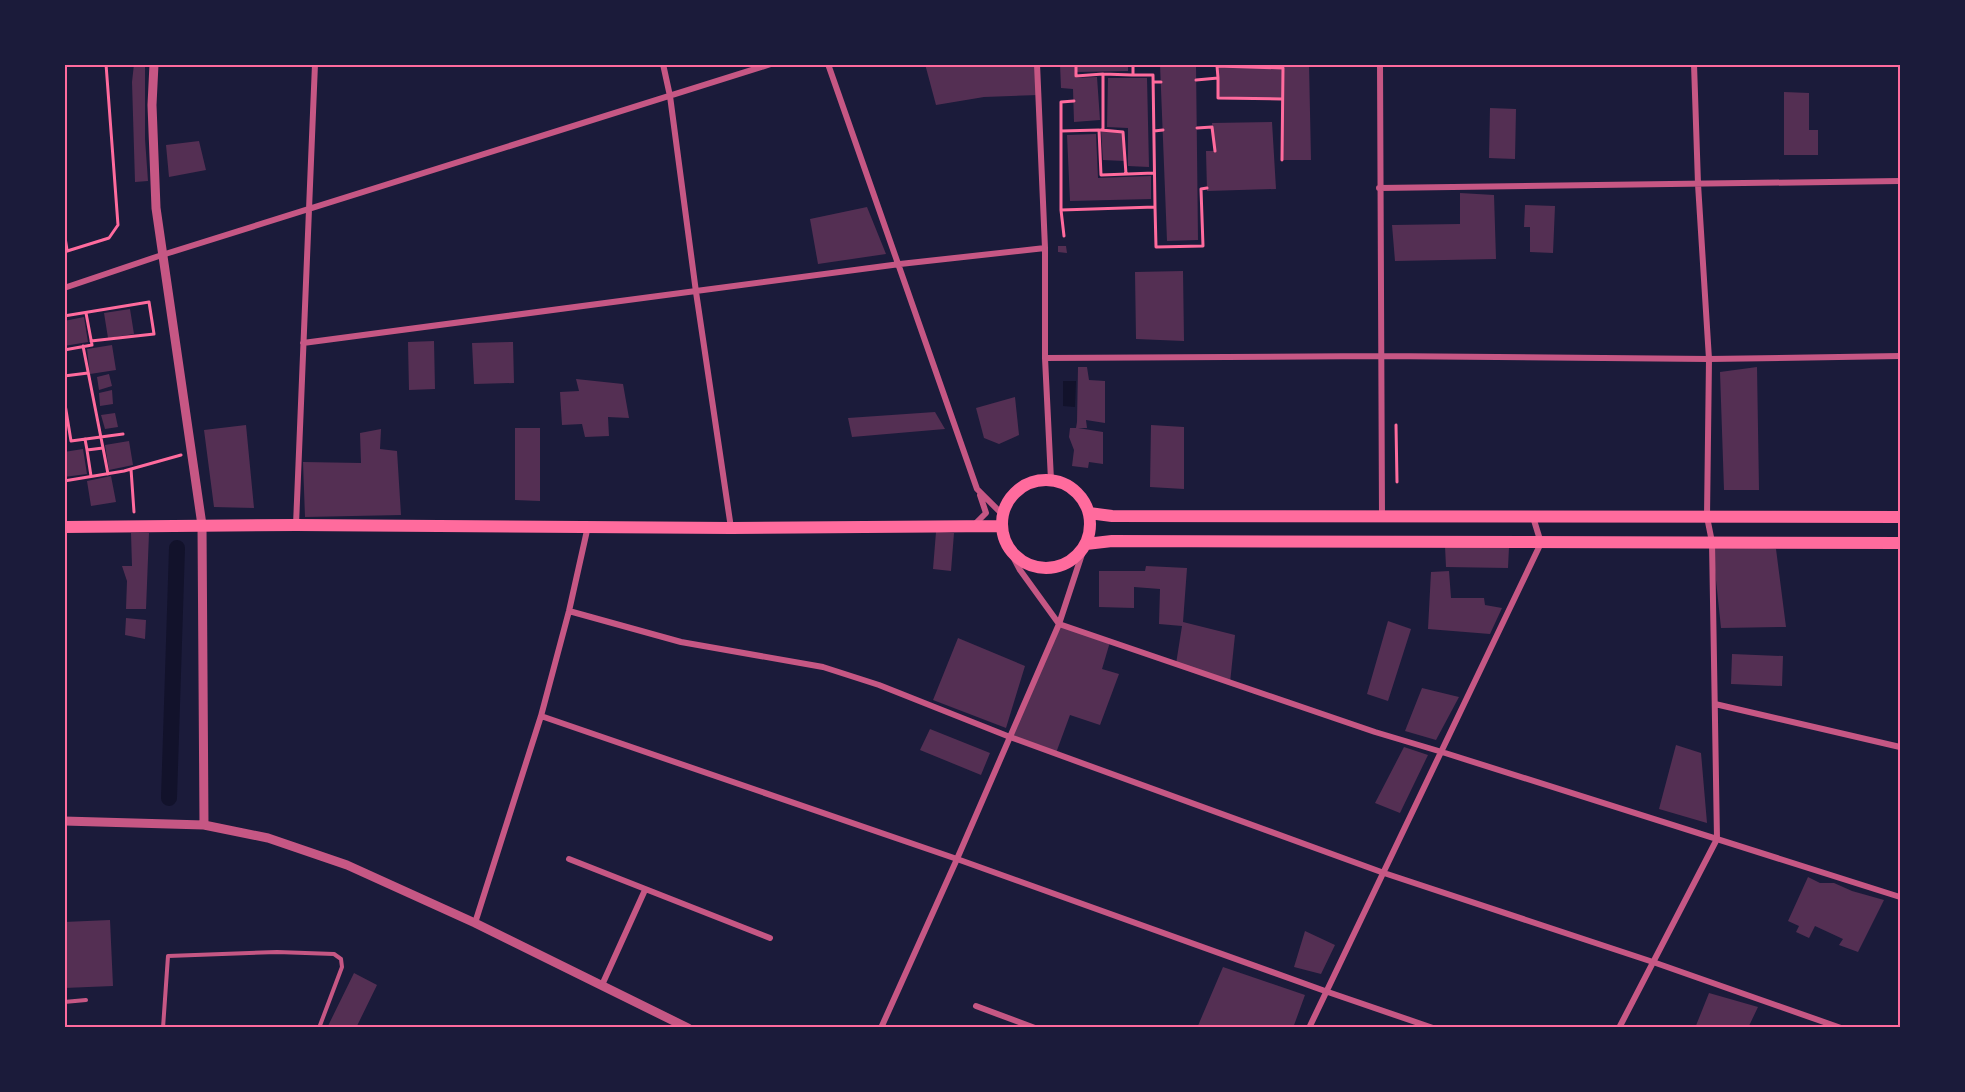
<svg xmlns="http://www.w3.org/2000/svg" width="1965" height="1092" font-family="'Varela Round',sans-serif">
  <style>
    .water { fill: #12122b }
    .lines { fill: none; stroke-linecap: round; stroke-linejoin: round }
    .canal { stroke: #12122b; stroke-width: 16 }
    .building { fill: #542f53 }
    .path { stroke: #ff6b9d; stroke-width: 3 }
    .service { stroke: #c65784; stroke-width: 4 }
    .minor { stroke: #c65784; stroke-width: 6 }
    .tertiary { stroke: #c65784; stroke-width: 9 }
    .primary { stroke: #ff6b9d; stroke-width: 12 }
    .neatline { fill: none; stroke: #ff6b9d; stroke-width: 2 }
  </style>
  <rect width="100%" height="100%" fill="#1b1b3a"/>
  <path class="water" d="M1063 381H1076L1075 407 1063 406Z"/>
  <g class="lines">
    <path class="canal" d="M169 798 177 548"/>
  </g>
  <path class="building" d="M134 64H145V139L148 181 135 182 132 82Z
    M925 64H1037L1038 95 984 97 936 105Z
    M1060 64H1128V71L1076 72 1075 78 1097 77 1100 120 1074 122 1073 89 1061 88Z
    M1160 64H1196L1198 240 1167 241Z
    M1282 64H1309L1311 160H1282V99L1218 98 1217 66 1283 68Z
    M1108 78H1147L1149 167 1128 166V128L1107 127Z
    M1784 92 1809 93V130H1818V155H1784Z
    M1490 108 1516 109 1515 159 1489 158Z
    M1272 122 1276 189 1207 191 1206 151H1215L1212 123Z
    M1101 130 1123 133 1125 161 1103 160Z
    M1096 134 1098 178 1151 176V199L1070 201 1067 135Z
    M199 141 206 170 169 177 166 145Z
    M1460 193 1494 195 1496 259 1395 261 1392 225 1460 224Z
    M1525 205 1555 206 1553 253 1530 252V227H1524Z
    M867 207 886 254 818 264 810 219Z
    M1058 246H1066L1067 253 1058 252Z
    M1183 271 1184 341 1136 339 1135 272Z
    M130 309 134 334 108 338 104 313Z
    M84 317 88 342 64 346V321Z
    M434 341 435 389 409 390 408 342Z
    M513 342 514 383 474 384 472 343Z
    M112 345 116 370 90 374 87 349Z
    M1078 367H1087L1089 380 1105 381V423L1086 420 1087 428H1078L1103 432V464L1089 462 1088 468 1072 466 1074 450 1069 437 1070 428H1076L1077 422Z
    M1757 367 1759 490H1724L1720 372Z
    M109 374 112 386 99 390 97 377Z
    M576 379 623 384 629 418 608 417 609 436 585 437 582 424 562 425 560 392 579 391Z
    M112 390 113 404 100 406 99 393Z
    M1015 397 1019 435 999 444 984 438 976 408Z
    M935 412 945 429 852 437 848 418Z
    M115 413 118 427 105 429 101 415Z
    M246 425 254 508 214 507 204 430Z
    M1151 425 1184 427V489L1150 487Z
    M515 428H540V501L515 500Z
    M381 429 380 449 397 451 401 515 305 517 303 462 361 463 360 433Z
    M129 441 133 465 109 470 105 445Z
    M83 449 87 474 64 477V452Z
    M111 476 116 502 91 506 87 481Z
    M936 532 954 533 951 571 933 569Z
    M131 533H149L146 609H126L127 581 122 566H132Z
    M1712 542 1776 549 1786 627 1721 628Z
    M1445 546 1509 547 1508 568 1446 567Z
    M1146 566 1187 568 1183 622 1235 635 1230 683 1176 664 1182 626 1159 624 1160 589 1134 587V608L1099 607V571H1145Z
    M1449 571 1451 598H1484L1485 605 1502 608 1490 634 1428 629 1431 572Z
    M126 618 146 620 145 639 125 635Z
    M1388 621 1411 629 1388 701 1367 694Z
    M1059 624 1110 642 1102 669 1119 674 1100 725 1070 715 1056 753 1010 737Z
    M958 638 1025 666 1006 728 933 700Z
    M1732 654 1783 656 1782 686 1731 684Z
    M1422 688 1459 697 1436 740 1405 731Z
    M930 729 990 753 981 775 920 750Z
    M1676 745 1701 753 1707 823 1659 809Z
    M1404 747 1428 755 1400 813 1375 803Z
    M1808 877 1820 883H1834L1852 891 1884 900 1858 952 1839 945 1843 939 1815 926 1809 938 1796 932 1799 926 1788 921Z
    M110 920 113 986 64 988V922Z
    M1305 931 1335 945 1321 974 1294 967Z
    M1223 967 1305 995 1293 1028H1197Z
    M354 973 377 985 356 1028H327Z
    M1709 993 1758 1007 1748 1028H1695Z"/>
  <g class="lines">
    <path class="path" d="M1076 64V76L1103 74
      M1217 66 1283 68 1282 160
      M1218 78V98L1282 99
      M1196 80 1218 78 1217 66
      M1153 82H1161
      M1197 128 1212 127 1215 151
      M1101 130 1123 132 1126 174
      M1103 130V74L1132 75
      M1061 131 1099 130 1101 175 1154 173
      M1154 131 1163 130
      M1155 207 1156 247 1203 246 1201 189 1207 188
      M1061 210V102L1074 101
      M64 231 67 250
      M1064 236 1061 210 1155 207 1153 75H1133V64
      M64 252 109 238 118 225 106 64
      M64 316 149 302 154 334 91 341
      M83 346 103 448
      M64 350 92 345 86 313
      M64 376 88 373
      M64 398 71 441 123 434
      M1396 425 1397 482
      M85 439 87 450
      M131 469 134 512
      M91 476 87 450 103 448 108 474
      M64 481 124 471 181 455"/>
    <path class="service" d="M64 1002 86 1000
      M163 1028 168 956 277 952 334 954 341 959 342 967 319 1028"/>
    <path class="minor" d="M663 64 670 96 696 292 731 528
      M828 64 977 489 1002 514
      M1037 64 1045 248V358L1051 480
      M1380 64 1382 516
      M1379 188 1900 181
      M64 288 162 255 771 64
      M303 343 900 264 1045 248
      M1045 358 1380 356 1709 359 1900 356
      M975 524 986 513 980 495
      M296 525 315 64
      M1009 549 1020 570 1059 624
      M569 611 681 642 823 667 879 685 1010 737 1384 873 1653 962 1841 1028
      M1059 624 1375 732 1442 752 1900 897
      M1715 704 1900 747
      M541 716 957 859 1325 991 1433 1028
      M569 859 770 938
      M475 923 541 716 569 611 588 526
      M602 985 645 890
      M976 1006 1035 1028
      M881 1028 957 859 1059 624 1084 548
      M1309 1028 1541 543 1533 517
      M1619 1028 1717 839 1712 542 1707 517 1709 359 1698 184 1694 64"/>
    <path class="tertiary" d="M154 64 152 105 156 208 202 525 204 825
      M64 821 204 825 268 838 347 865 475 923 688 1028"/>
    <path class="primary" d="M1002 524a44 44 0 1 1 88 0a44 44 0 1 1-88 0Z
      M1089 513 1112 516 1900 517
      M64 527 296 525 731 528 1001 526
      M1086 544 1112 541 1900 543"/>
  </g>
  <rect width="1965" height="1092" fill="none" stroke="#1b1b3a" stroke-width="132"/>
  <rect x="66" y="66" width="1833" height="960" class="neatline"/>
</svg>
